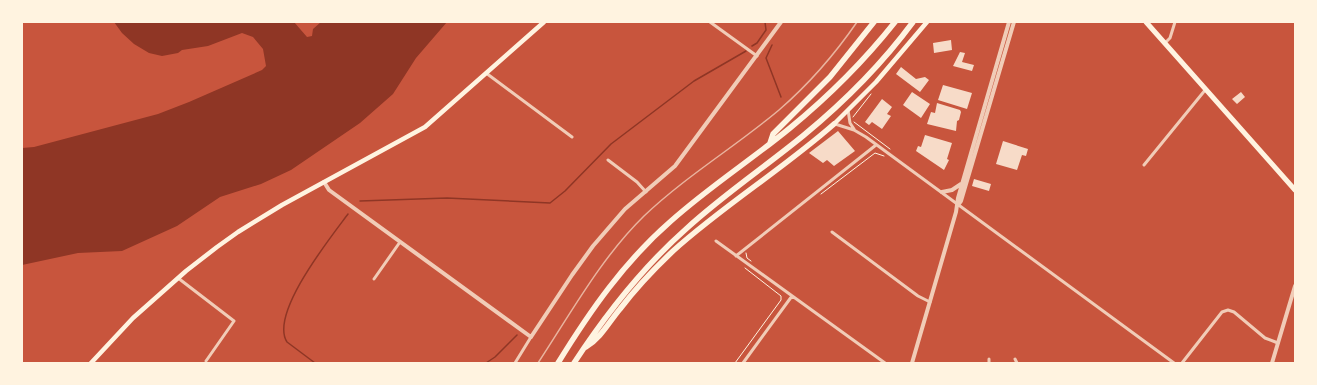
<svg xmlns="http://www.w3.org/2000/svg" width="1317" height="385" font-family="'Public Sans',sans-serif">
  <style>
    .water { fill: #8f3625 }
    .lines { fill: none; stroke-linecap: round; stroke-linejoin: round }
    .stream { stroke: #8f3625; stroke-width: 1.5 }
    .building { fill: #f7dbc8 }
    .path { stroke: #fff3e0; stroke-width: 1 }
    .minor { stroke: #f1ccb7; stroke-width: 3 }
    .tertiary { stroke: #f1ccb7; stroke-width: 4 }
    .secondary { stroke: #fff3e0; stroke-width: 4.5 }
    .primary { stroke: #fff3e0; stroke-width: 5 }
    .motorway { stroke: #fff3e0; stroke-width: 5.5 }
    .rail { stroke: #e9b49f; stroke-width: 1.5 }
  </style>
  <rect width="100%" height="100%" fill="#c8553d"/>
  <path class="water" d="M114 22H294L307 37 312 36 313 29 321 22H447L416 58 393 94 360 123 291 170 261 184 220 197 177 226 122 251 78 253 22 265V148L34 147 158 114 189 102 262 70 266 66 263 49 253 37 242 33 208 46 182 50 178 53 162 56 149 53 134 44 122 33Z"/>
  <g class="lines">
    <path class="stream" d="M772 45 766 58 781 97
      M752 46 757 43 766 30 765 22
      M360 201 447 198 550 203 565 191 611 144 694 81 746 51
      M315 363 287 342C269 314 331 237 348 214
      M486 363 495 357 517 335"/>
  </g>
  <path class="building" d="M951 40 952 50 934 53 933 43Z
    M960 52 965 53 962 62 974 65 972 71 953 66Z
    M901 67 916 79 925 77 929 80 920 92 896 74Z
    M943 85 972 93 967 109 938 100Z
    M912 92 930 104 921 118 903 105Z
    M1241 92 1245 97 1237 104 1232 99Z
    M882 99 892 107 887 114 891 116 882 129 872 122 869 125 865 122Z
    M937 103 960 110 961 112 959 120 957 121 956 131 927 124 931 112 935 113Z
    M838 131 855 151 834 166 827 160 823 163 809 153Z
    M925 135 952 143 947 159 949 160 944 170 916 151 918 146 921 147Z
    M1003 141 1028 149 1026 156 1022 155 1017 170 996 164Z
    M974 179 991 184 989 191 972 186Z"/>
  <g class="lines">
    <path class="path" d="M853 117 871 94
      M854 122 890 149
      M821 194 875 153 884 156
      M746 253 747 258 751 261
      M735 363 781 300V296L745 268"/>
    <path class="minor" d="M710 22 757 56
      M1165 43 1170 38 1175 22
      M486 73 572 137
      M848 110 850 123 854 129
      M835 124 854 130 866 137 1174 363
      M608 160 637 182 646 192
      M1144 165 1206 89
      M832 232 918 296 930 302
      M716 241 885 363
      M736 256 876 145
      M178 278 234 321 206 361
      M374 279 400 242
      M1015 359 1017 363
      M515 363 531 337
      M743 363 792 296
      M989 363V359
      M1182 363 1222 312 1228 310 1234 312 1265 338 1278 343"/>
    <path class="tertiary" d="M324 182 329 190 531 337 572 275 593 246 625 209 675 166 781 22
      M942 192 952 190 961 184
      M958 205 961 201 1014 22
      M912 363 956 212 958 198 1009 22
      M1272 363 1295 286"/>
    <path class="secondary" d="M834 124 876 82 927 22
      M91 363 133 318 186 271 217 247 238 232 282 205 425 127 544 22"/>
    <path class="primary" d="M1146 22 1295 190"/>
    <path class="motorway" d="M770 143 773 134 830 77 874 22
      M586 347C601 338 609 322 620 309 636 288 654 269 673 251 724 205 783 169 834 124
      M558 363C590 311 624 262 671 221 709 187 751 160 790 128 829 96 864 61 895 22
      M574 363C606 314 642 268 686 229 723 195 765 167 804 135 844 102 882 64 913 22"/>
    <path class="rail" d="M538 363C571 313 601 258 644 216 686 176 735 147 779 110 809 84 835 54 857 22"/>
  </g>
  <rect width="1317" height="385" fill="none" stroke="#fff3e0" stroke-width="46"/>
</svg>
